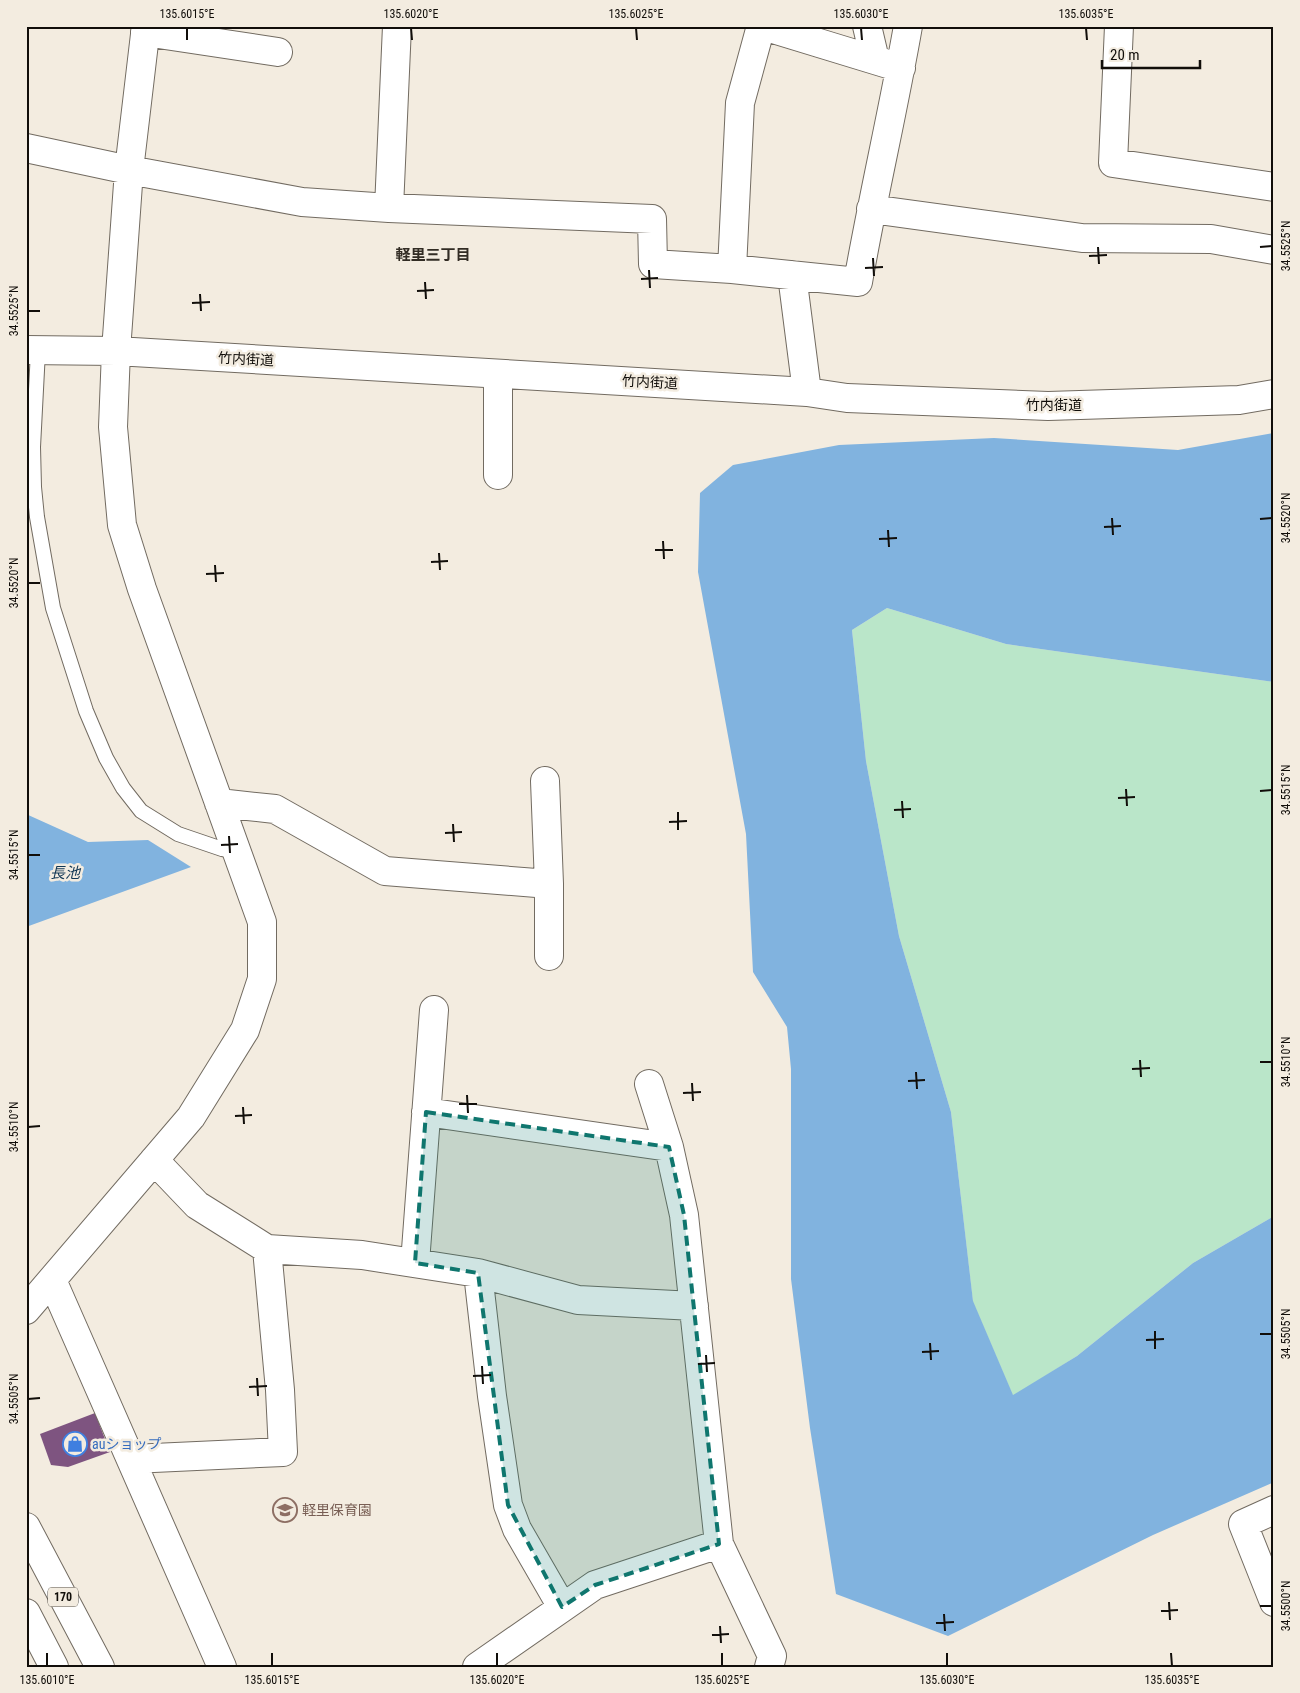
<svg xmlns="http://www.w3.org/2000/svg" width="1300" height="1693" font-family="'Roboto Condensed','Noto Sans JP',sans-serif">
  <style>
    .green { fill: #bae6c9 }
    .water { fill: #81b3df }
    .building { fill: #7e5480 }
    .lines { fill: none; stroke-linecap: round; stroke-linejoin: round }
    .lane-casing { stroke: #726b61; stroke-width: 16 }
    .street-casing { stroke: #726b61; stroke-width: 30 }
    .highway-casing { stroke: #726b61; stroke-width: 30 }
    .lane { stroke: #fff; stroke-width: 14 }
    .street { stroke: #fff; stroke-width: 28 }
    .highway { stroke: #fff; stroke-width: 28 }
    .marked { fill: #0f766e; fill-opacity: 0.2; stroke: #0f766e; stroke-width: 4; stroke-dasharray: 10 6; stroke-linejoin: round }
    .ticks { fill: none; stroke: #110e0a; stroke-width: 2 }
    .labels { text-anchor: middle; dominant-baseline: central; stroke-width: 5; stroke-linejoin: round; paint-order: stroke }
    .shield { fill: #f3ece0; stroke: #55514a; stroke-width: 1 }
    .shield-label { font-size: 12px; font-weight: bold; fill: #110e0a }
    .street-label { font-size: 14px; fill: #110e0a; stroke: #f3ece0 }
    .shop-label { font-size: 14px; fill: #366cbe; stroke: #f3ece0; text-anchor: start }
    .education-label { font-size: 14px; fill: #785e54; stroke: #f3ece0; text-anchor: start }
    .neighbourhood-label { font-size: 15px; font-weight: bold; fill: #322c24; stroke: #f3ece0 }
    .water-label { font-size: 15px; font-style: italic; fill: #113755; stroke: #f3ece0 }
    .neatline { fill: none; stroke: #110e0a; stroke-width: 2 }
    .ticks-label { font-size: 12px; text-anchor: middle; fill: #110e0a }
  </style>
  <rect width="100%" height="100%" fill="#f3ece0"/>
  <path class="green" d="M887 608 1006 644 1274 682V1216L1193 1263 1077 1356 1013 1396 973 1302 951 1112 899 936 866 761 852 630Z"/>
  <path class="water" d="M1274 433V682L1006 644 887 608 852 630 866 761 899 936 951 1112 973 1301 1013 1395 1077 1356 1193 1263 1274 1216V1482L1153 1535 948 1636 836 1594 810 1428 791 1279V1069L787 1027 753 972 746 834 698 572 700 493 733 465 839 445 994 438 1178 450Z
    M26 814 88 842 148 840 191 867 26 927Z"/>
  <path class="building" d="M95 1413 110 1452 68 1467 51 1465 40 1434Z"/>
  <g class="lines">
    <defs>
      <path id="lane" d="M38 351 33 447 34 487 37 517 53 608 86 711 106 758 123 788 141 811 178 834 222 849 236 851"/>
      <path id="street" d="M397 26 389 208 652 219 653 264 732 269 740 103 761 26
        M763 26 901 68
        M867 26 875 60
        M1119 26 1113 163 1274 187
        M145 32 278 52
        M26 148 129 170 302 202 389 208
        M871 209 1082 238 1211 239 1274 250
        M732 269 858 282C873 196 893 112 908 26
        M792 275 807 392
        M26 350 116 351 807 392 847 398 1048 406 1239 400 1274 394
        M498 475V374
        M545 781 549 884V956
        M219 803 275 809 385 871 549 884
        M649 1084 669 1147 684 1215 719 1544 772 1656 769 1667
        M426 1112 669 1147
        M154 1160 197 1205 267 1249 362 1255 478 1273
        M415 1263 434 1010
        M52 1280 222 1667
        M26 1310 191 1117 245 1030 262 979V922L142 589 122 525 113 427 116 351 129 170 146 26
        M132 1459 283 1452 280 1390 267 1249
        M1274 1510 1243 1524 1274 1602
        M562 1607 517 1529 508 1505 492 1396 478 1273 578 1300 694 1306
        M477 1667 595 1585 719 1544"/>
      <path id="highway" d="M26 1527 100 1667
        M26 1613 54 1667"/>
    </defs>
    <use href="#lane" class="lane-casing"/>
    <use href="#street" class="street-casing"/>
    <use href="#highway" class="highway-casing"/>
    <use href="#lane" class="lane"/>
    <use href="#street" class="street"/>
    <use href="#highway" class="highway"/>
  </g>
  <path class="marked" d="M426 1112 669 1147 684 1215 719 1544 595 1585 562 1607 508 1505 478 1273 415 1263Z"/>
  <path class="ticks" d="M187 28V40M411 28 412 40M636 28 637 40M861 28 862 40M1086 28 1087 40M1098 247 1099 264M1260 247 1272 246M1089 256 1107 255M873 258 874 276M865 268 883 267M649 270 650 288M641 279 658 278M425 282 426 299M417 291 434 290M200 294 201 311M192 303 210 302M28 311H40M1112 518 1113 535M1260 519 1272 518M1104 527 1121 526M888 530 889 547M879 539 897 538M663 541 664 559M655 550H673M439 553 440 570M431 562 448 561M215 565 216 582M206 574 224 573M28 583H40M1126 789 1127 806M1260 791 1272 790M1118 798 1135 797M902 801 903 818M894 810 911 809M678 812V830M669 822 687 821M453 824 454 842M445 833 462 832M229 836 230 853M221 845 238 844M28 855H40M1140 1060 1141 1077M1260 1062H1272M1132 1069 1150 1068M916 1072 917 1089M908 1081 925 1080M692 1083 693 1101M683 1093 701 1092M467 1095 468 1113M459 1104H477M243 1107 244 1124M235 1116 252 1115M28 1127 40 1126M1155 1331V1349M1260 1334H1272M1146 1340 1164 1339M930 1343 931 1360M922 1352 939 1351M706 1355 707 1372M698 1364 715 1363M482 1366 483 1384M473 1376 491 1375M257 1378 258 1396M249 1387 267 1386M28 1399 40 1398M1169 1602 1170 1620M1260 1606H1272M1161 1611 1178 1610M944 1614 945 1631M936 1623 954 1622M720 1626 721 1643M712 1635 729 1634M47 1653V1666M272 1653V1666M497 1653V1666M722 1653V1666M947 1653V1666M1171 1653 1172 1666"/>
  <defs>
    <symbol id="shop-ring" viewBox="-11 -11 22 22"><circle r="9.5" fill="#f3ece0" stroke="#3f7fe0" stroke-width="1.5"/><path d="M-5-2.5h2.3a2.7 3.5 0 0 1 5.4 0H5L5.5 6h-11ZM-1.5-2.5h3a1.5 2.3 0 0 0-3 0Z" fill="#3f7fe0"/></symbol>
    <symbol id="school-ring" viewBox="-11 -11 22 22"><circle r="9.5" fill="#f3ece0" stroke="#8d6e63" stroke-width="1.5"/><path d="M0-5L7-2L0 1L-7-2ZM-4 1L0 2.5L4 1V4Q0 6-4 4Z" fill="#8d6e63"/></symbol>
  </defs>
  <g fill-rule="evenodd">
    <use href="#shop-ring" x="61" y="1430" width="28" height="28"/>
    <use href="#school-ring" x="271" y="1496" width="28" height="28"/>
  </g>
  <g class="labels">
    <rect class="shield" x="48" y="1587.5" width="30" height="19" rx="4"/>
    <g class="shield-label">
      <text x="63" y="1597">170</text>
    </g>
    <g class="street-label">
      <text transform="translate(246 359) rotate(3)">竹内街道</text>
      <text transform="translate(650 382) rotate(3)">竹内街道</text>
      <text x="1054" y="405">竹内街道</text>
    </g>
    <g class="shop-label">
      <text x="92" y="1444">auショップ</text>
    </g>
    <g class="education-label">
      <text x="302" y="1510">軽里保育園</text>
    </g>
    <g class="neighbourhood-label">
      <text x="433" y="255">軽里三丁目</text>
    </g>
    <g class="water-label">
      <text x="65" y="873">長池</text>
    </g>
  </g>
  <rect width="1300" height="1693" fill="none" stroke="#f3ece0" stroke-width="55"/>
  <path d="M1102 60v8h98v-8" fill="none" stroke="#110e0a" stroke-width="2.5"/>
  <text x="1110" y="60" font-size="15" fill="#110e0a" stroke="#f3ece0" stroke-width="4" paint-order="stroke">20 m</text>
  <rect x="28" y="28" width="1244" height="1638" class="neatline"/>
  <g class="ticks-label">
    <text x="187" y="18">135.6015°E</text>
    <text x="411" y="18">135.6020°E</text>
    <text x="636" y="18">135.6025°E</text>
    <text x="861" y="18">135.6030°E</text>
    <text x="1086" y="18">135.6035°E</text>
    <text transform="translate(1286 246) rotate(-90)" y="4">34.5525°N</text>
    <text transform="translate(14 311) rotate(-90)" y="4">34.5525°N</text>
    <text transform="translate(1286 518) rotate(-90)" y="4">34.5520°N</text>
    <text transform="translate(14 583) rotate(-90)" y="4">34.5520°N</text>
    <text transform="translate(1286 790) rotate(-90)" y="4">34.5515°N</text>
    <text transform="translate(14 855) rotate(-90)" y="4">34.5515°N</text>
    <text transform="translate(1286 1062) rotate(-90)" y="4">34.5510°N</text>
    <text transform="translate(14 1127) rotate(-90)" y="4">34.5510°N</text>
    <text transform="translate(1286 1334) rotate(-90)" y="4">34.5505°N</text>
    <text transform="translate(14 1399) rotate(-90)" y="4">34.5505°N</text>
    <text transform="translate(1286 1606) rotate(-90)" y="4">34.5500°N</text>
    <text x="47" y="1684">135.6010°E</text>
    <text x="272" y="1684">135.6015°E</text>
    <text x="497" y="1684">135.6020°E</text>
    <text x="722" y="1684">135.6025°E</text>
    <text x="947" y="1684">135.6030°E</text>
    <text x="1172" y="1684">135.6035°E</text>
  </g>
</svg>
